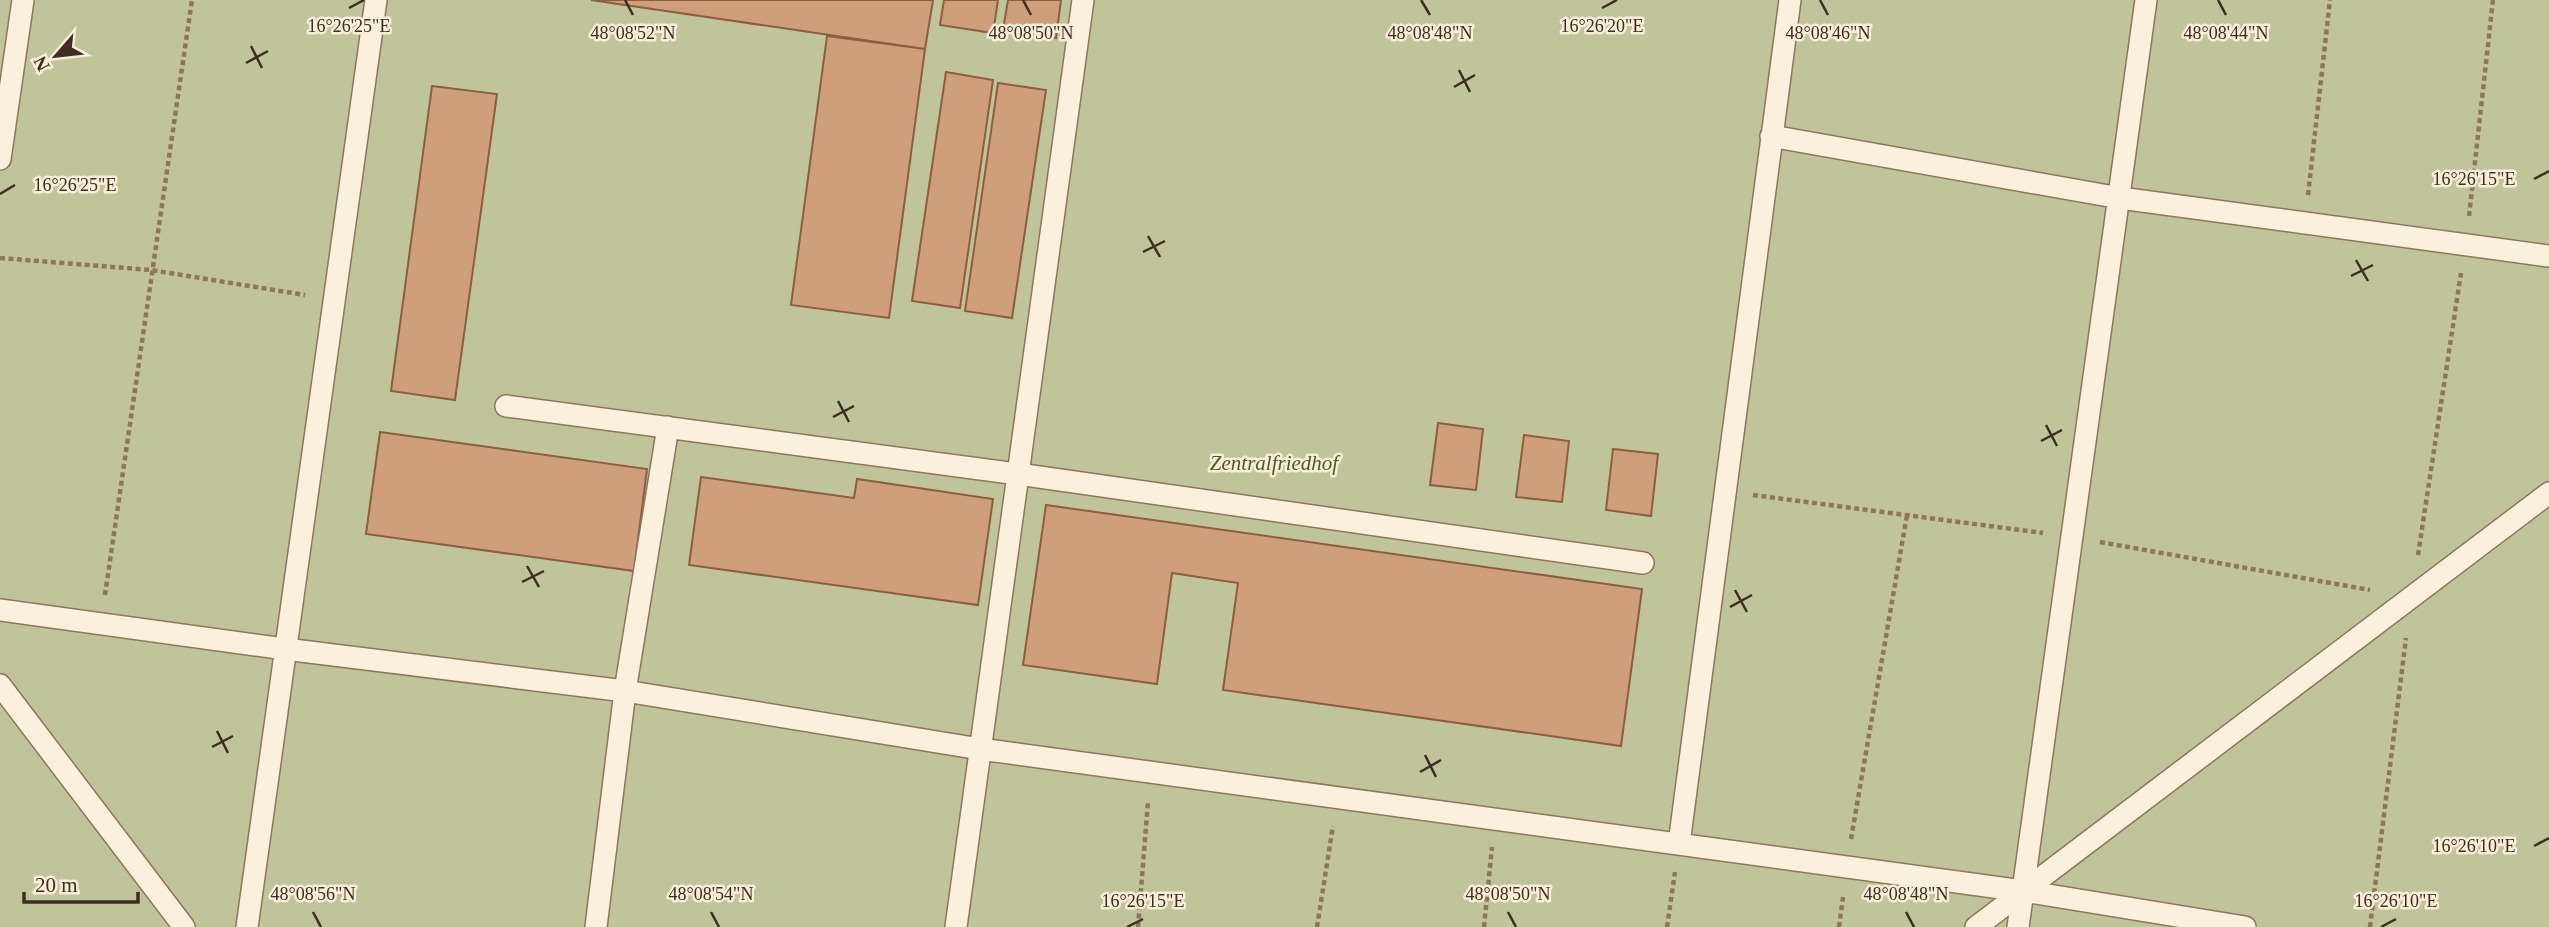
<svg xmlns="http://www.w3.org/2000/svg" width="2549" height="927" font-family="'Times New Roman',serif">
  <style>
    .cemetery { fill: #bfc49a }
    .building { fill: #cf9f7d; stroke: #8d5f41; stroke-width: 2 }
    .lines { fill: none; stroke-linecap: round; stroke-linejoin: round }
    .lane-casing { stroke: #8d765c; stroke-width: 24 }
    .path { stroke: #8d765c; stroke-width: 4.5; stroke-dasharray: 5 3.5; stroke-linecap: butt }
    .lane { stroke: #faf1dc; stroke-width: 21 }
    .ticks { fill: none; stroke: #3d2e20; stroke-width: 2.5 }
    .labels { text-anchor: middle; dominant-baseline: central; stroke-width: 5; stroke-linejoin: round; paint-order: stroke }
    .park-label { font-size: 21px; font-style: italic; fill: #4d5a26; stroke: #f7eed8 }
    .ticks-label { font-size: 18px; text-anchor: middle; fill: #3d2e20; stroke: #f7eed8; stroke-width: 5; stroke-linejoin: round; paint-order: stroke }
  </style>
  <rect width="100%" height="100%" fill="#f0e4c8"/>
  <path class="cemetery" d="M0 0H2549V927H0Z"/>
  <path class="building" d="M591 0H933L925 49Z
    M944 0H998L993 33 940 25Z
    M1008 0H1061L1056 38 1003 30Z
    M827 36 925 49 889 318 791 305Z
    M946 72 993 80 960 308 912 301Z
    M998 83 1046 90 1012 318 965 311Z
    M432 86 497 94 455 400 391 391Z
    M1438 423 1483 429 1476 490 1430 485Z
    M380 432 647 469 634 571 366 534Z
    M1524 435 1569 441 1562 502 1516 497Z
    M1613 449 1658 454 1651 516 1606 510Z
    M701 477 854 498 857 479 993 499 978 605 689 565Z
    M1046 505 1642 589 1621 746 1223 690 1238 583 1172 573 1157 684 1023 665Z"/>
  <g class="lines">
    <defs>
      <path id="lane" d="M1771 136 2120 198 2549 256
        M0 159 23 0
        M506 406 1018 474 1643 563
        M0 610 285 649 625 691 980 749 2023 891 2245 927
        M0 685 184 927
        M1679 844 1790 0
        M247 927 376 0
        M596 927 625 691 668 427
        M956 927 1083 0
        M1976 927 2549 493
        M2018 927 2146 0"/>
    </defs>
    <use href="#lane" class="lane-casing"/>
    <path class="path" d="M2308 195 2330 0
      M2469 216 2493 0
      M0 258 151 270 305 295
      M1753 495 2043 533
      M2100 542 2370 590
      M2418 555 2461 273
      M105 595 192 0
      M1851 839 1907 515
      M1138 927 1148 802
      M1317 927 1333 826
      M1484 927 1492 847
      M1667 927 1675 872
      M1839 927 1843 897
      M2370 927 2406 638"/>
    <use href="#lane" class="lane"/>
  </g>
  <path class="ticks" d="M625 0 633 15M1023 0 1031 15M1421 0 1430 15M1820 0 1828 15M2218 0 2226 15M349 8 364 0M1602 8 1617 0M251 46 262 68M246 63 268 51M1459 70 1470 92M1454 87 1475 75M2534 179 2549 171M0 194 15 185M1148 236 1160 257M1143 252 1165 241M2356 260 2368 281M2351 276 2373 265M838 401 849 422M833 417 854 406M2046 425 2057 446M2041 441 2062 430M527 566 539 587M522 582 544 571M1735 590 1747 612M1730 607 1752 595M217 731 228 753M212 747 233 736M1425 755 1436 777M1420 772 1441 760M2534 846 2549 838M313 912 321 927M711 912 719 927M1508 912 1516 927M1906 912 1914 927M1127 927 1143 919M2381 927 2396 919"/>
  <g class="labels">
    <g class="park-label">
      <text x="1274" y="463">Zentralfriedhof</text>
    </g>
  </g>
  <g class="ticks-label">
    <text x="349" y="32">16°26'25"E</text>
    <text x="1602" y="32">16°26'20"E</text>
    <text x="633" y="39">48°08'52"N</text>
    <text x="1031" y="39">48°08'50"N</text>
    <text x="1430" y="39">48°08'48"N</text>
    <text x="1828" y="39">48°08'46"N</text>
    <text x="2226" y="39">48°08'44"N</text>
    <text x="2474" y="185">16°26'15"E</text>
    <text x="75" y="191">16°26'25"E</text>
    <text x="2474" y="852">16°26'10"E</text>
    <text x="313" y="900">48°08'56"N</text>
    <text x="711" y="900">48°08'54"N</text>
    <text x="1508" y="900">48°08'50"N</text>
    <text x="1906" y="900">48°08'48"N</text>
    <text x="1143" y="907">16°26'15"E</text>
    <text x="2396" y="907">16°26'10"E</text>
  </g>
  <g transform="translate(56 56) rotate(242)" stroke="#f7eed8" stroke-width="5" paint-order="stroke">
  <path d="M0-5L12 26L0 18L-12 26Z" fill="#3d2e20"/>
  <text y="-10" font-size="19" font-weight="bold" text-anchor="middle" fill="#3d2e20">N</text>
  </g>
  <path d="M24 892v10h114v-10" fill="none" stroke="#3d2e20" stroke-width="3.5"/>
  <text x="35" y="892" font-size="21" fill="#3d2e20" stroke="#f7eed8" stroke-width="5" paint-order="stroke">20 m</text>
</svg>
